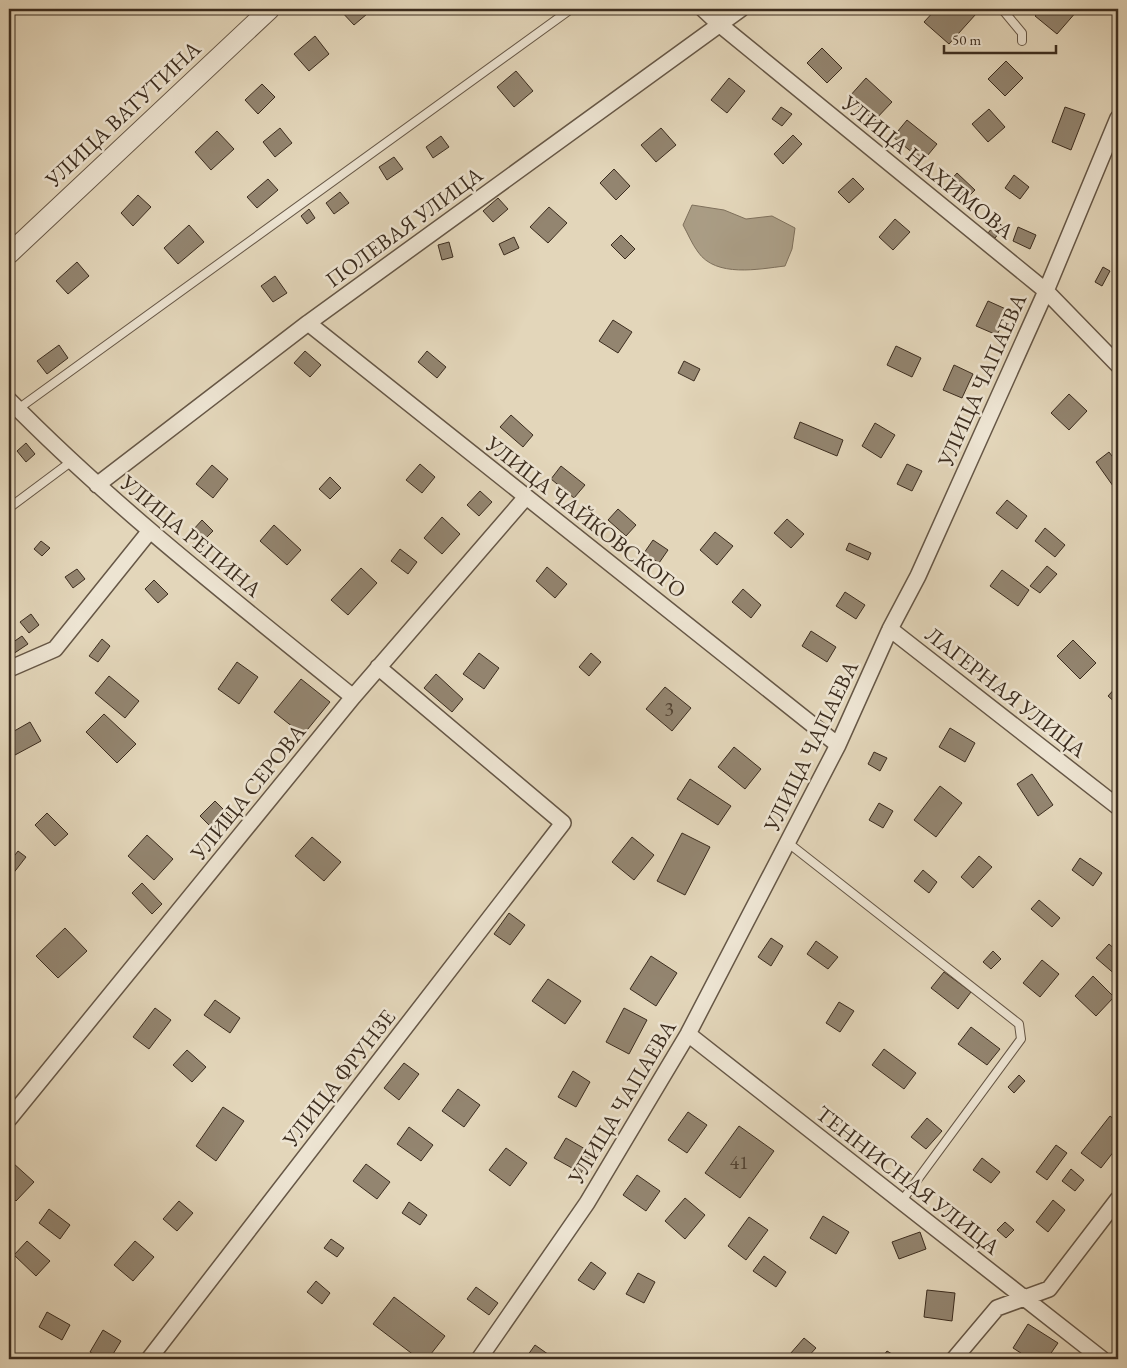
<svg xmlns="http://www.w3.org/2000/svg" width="1127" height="1368" font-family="'EB Garamond',serif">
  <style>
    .water { fill: #aa9d85; stroke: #7e705c }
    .building { fill: #938570; stroke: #3c2d1f }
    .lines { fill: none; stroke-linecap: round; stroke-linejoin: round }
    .service-casing { stroke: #665746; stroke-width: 10 }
    .minor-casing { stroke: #665746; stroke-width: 18 }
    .tertiary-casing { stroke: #665746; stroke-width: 21 }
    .service { stroke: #ede4d2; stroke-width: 8 }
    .minor { stroke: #ede4d2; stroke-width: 15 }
    .tertiary { stroke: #ede4d2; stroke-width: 19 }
    .labels { text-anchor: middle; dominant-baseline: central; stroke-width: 5; stroke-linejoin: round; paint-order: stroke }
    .number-label { font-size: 20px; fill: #524333 }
    .street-label { font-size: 22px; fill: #3c2d1f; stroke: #ede4d2 }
  </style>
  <rect width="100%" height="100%" fill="#e3d6ba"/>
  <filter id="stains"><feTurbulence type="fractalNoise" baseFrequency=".004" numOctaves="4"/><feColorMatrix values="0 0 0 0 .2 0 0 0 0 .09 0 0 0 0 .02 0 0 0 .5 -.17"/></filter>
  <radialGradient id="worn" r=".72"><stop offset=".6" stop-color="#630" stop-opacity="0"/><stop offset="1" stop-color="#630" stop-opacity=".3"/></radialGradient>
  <path class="water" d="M692 205 724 210 746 219 772 216 795 228 792 249 785 266C759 269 716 278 698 252 692 244 688 234 683 225Z"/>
  <path class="building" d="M339 9H362L367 14 354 25Z
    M936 9H971L976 14 949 44 924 22Z
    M1041 9H1074L1077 11 1057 34 1035 16Z
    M315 36 329 54 309 71 294 54Z
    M822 48 842 68 827 83 807 63Z
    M1006 61 1023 78 1005 96 988 79Z
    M516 71 533 91 514 107 497 87Z
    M729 78 745 91 727 113 711 100Z
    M866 78 892 102 874 121 849 97Z
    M262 84 275 97 258 114 245 100Z
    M781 107 792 114 782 126 772 119Z
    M1065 107 1085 114 1071 150 1052 142Z
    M989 109 1005 127 988 142 972 124Z
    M907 120 937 144 923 161 893 137Z
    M280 128 292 143 275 157 263 142Z
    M661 128 676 145 656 162 641 145Z
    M217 131 234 149 211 170 195 152Z
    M793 135 802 144 783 164 774 154Z
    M441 136 449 147 433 158 426 147Z
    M394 157 403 169 387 180 379 167Z
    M614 169 630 186 616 200 600 183Z
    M957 173 975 190 967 198 949 182Z
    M1014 175 1029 187 1020 199 1005 188Z
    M853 178 864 189 849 203 838 192Z
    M268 179 278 190 257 208 247 197Z
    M340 192 349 203 334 214 326 203Z
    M138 195 151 207 133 226 121 213Z
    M498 198 508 209 493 222 483 211Z
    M549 207 567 223 548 243 530 227Z
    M309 209 315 218 307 224 301 216Z
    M895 219 910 232 893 250 879 237Z
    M997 222 1004 227 995 238 988 233Z
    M189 225 204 242 178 264 164 248Z
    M1018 227 1036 235 1030 249 1013 241Z
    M621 235 635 249 625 259 611 245Z
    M514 237 519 248 504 255 499 244Z
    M449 242 453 257 442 260 438 245Z
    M77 262 89 276 68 294 56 281Z
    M1103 267 1110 271 1102 286 1095 282Z
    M275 276 287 293 273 302 261 286Z
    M988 301 1008 310 997 335 976 326Z
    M613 320 632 332 618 353 599 341Z
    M59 345 68 358 47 374 37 361Z
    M896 346 921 358 912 377 887 365Z
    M305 351 321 365 310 377 294 363Z
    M427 351 446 367 437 378 418 362Z
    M684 361 700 369 694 381 678 373Z
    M954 365 973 374 962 398 943 390Z
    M1069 394 1087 411 1069 430 1051 413Z
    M511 415 533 435 523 447 500 427Z
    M800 422 843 440 837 456 794 438Z
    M875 423 895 435 881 458 862 446Z
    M26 443 35 454 26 462 17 451Z
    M1109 452 1118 464V493L1096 462Z
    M420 464 435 477 422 493 406 480Z
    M907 464 922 471 912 491 897 484Z
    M212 465 228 479 213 498 196 484Z
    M561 466 585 485 574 498 551 479Z
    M330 477 341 488 330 499 319 489Z
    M480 491 492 502 479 516 467 505Z
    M1007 500 1027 516 1017 529 996 513Z
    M618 509 636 525 626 536 608 520Z
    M442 517 460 534 442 554 424 538Z
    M787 519 804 534 791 548 774 533Z
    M202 520 213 531 203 541 193 530Z
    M274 525 301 550 287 565 260 541Z
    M1045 528 1065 545 1055 557 1035 541Z
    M715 532 733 546 717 565 700 550Z
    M653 540 668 550 659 563 644 553Z
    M41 541 50 548 42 556 34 549Z
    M849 543 871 553 868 560 846 550Z
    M400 549 417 562 408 574 391 561Z
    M1047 566 1057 574 1040 593 1030 586Z
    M547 567 567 584 555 598 536 581Z
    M361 568 377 583 348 615 331 600Z
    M77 569 85 579 73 588 65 577Z
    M1002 570 1029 590 1018 606 990 586Z
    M154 580 168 594 158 603 145 589Z
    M743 589 761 605 751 618 732 602Z
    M845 592 865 605 856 619 836 606Z
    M31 614 39 625 29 633 20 622Z
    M811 631 836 647 827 662 802 646Z
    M22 636 28 644 13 654 9 645Z
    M102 639 110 646 98 662 89 656Z
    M1073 640 1096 663 1080 679 1057 656Z
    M479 653 499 668 484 689 463 674Z
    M591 653 601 662 589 676 579 667Z
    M237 662 258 677 239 704 218 689Z
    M436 674 463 699 452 712 424 688Z
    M109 676 139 701 125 718 95 693Z
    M301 679 330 702 303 735 274 712Z
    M1118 685V705L1108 696Z
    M665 687 691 708 672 731 646 709Z
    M104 714 136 744 117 763 86 732Z
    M30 722 41 741 15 755 9 742V734Z
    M950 728 975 743 965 762 939 747Z
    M734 747 761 769 745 789 718 767Z
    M874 752 887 758 880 771 868 764Z
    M1032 774 1053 805 1038 816 1017 784Z
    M690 779 731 806 718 825 677 799Z
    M940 786 962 803 936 837 914 820Z
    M215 801 232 818 217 833 200 816Z
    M879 803 893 811 883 828 869 820Z
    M47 813 68 834 55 846 35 825Z
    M682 833 710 847 685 895 657 881Z
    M147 835 173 859 154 880 128 856Z
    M312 837 341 862 324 881 295 856Z
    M632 837 654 855 634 880 612 862Z
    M18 851 26 857 12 875 9 872V863Z
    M979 856 992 867 973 888 961 877Z
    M1080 858 1102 873 1093 886 1072 870Z
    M923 870 937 882 929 893 914 881Z
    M142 883 162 904 152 914 132 893Z
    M1039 900 1060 918 1052 927 1031 909Z
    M509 913 525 925 510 945 494 934Z
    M65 928 87 951 58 978 36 956Z
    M771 938 783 946 771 966 758 957Z
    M816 941 838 957 828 969 807 954Z
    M1109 944 1118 952 1117 976 1096 958Z
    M993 951 1001 959 991 969 983 962Z
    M651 956 677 973 656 1006 630 989Z
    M1042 960 1059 974 1040 997 1023 983Z
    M944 972 971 992 958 1009 931 988Z
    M1093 976 1114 997 1096 1016 1075 996Z
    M548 979 581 1001 565 1024 532 1001Z
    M215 1000 240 1018 230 1033 204 1015Z
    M839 1002 854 1011 840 1032 826 1023Z
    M155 1008 171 1020 149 1049 133 1037Z
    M624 1008 647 1020 629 1054 606 1042Z
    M971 1027 1000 1049 987 1065 958 1044Z
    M884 1049 916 1073 904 1089 872 1065Z
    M187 1050 206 1067 192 1082 173 1065Z
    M404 1063 419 1074 399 1100 384 1088Z
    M573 1071 590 1082 576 1107 558 1097Z
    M1019 1075 1025 1081 1014 1093 1008 1087Z
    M458 1089 480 1105 464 1127 442 1111Z
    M223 1107 244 1121 216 1161 196 1146Z
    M688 1112 707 1125 687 1153 668 1140Z
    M1110 1116 1118 1122V1146L1101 1168 1081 1153Z
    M927 1118 942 1131 926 1149 911 1137Z
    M739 1126 774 1151 740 1198 705 1173Z
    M409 1127 433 1145 421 1161 397 1144Z
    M566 1138 592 1153 581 1173 554 1158Z
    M1056 1145 1067 1153 1047 1180 1036 1172Z
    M506 1148 527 1163 510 1186 489 1170Z
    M982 1158 1000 1172 991 1183 973 1170Z
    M13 1163 34 1182 16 1201 9 1194V1168Z
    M366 1164 390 1182 377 1199 353 1181Z
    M1071 1169 1084 1180 1075 1191 1062 1181Z
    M637 1175 660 1191 646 1211 623 1195Z
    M685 1198 705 1215 685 1239 665 1221Z
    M1053 1200 1065 1210 1048 1232 1036 1222Z
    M179 1201 193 1213 177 1231 163 1219Z
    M409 1202 427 1215 420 1225 402 1213Z
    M49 1209 70 1225 60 1239 39 1223Z
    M823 1216 849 1232 836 1254 810 1238Z
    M749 1217 768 1230 746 1260 728 1246Z
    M1005 1222 1014 1230 1006 1238 997 1230Z
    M920 1232 926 1249 899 1259 892 1242Z
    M331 1239 344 1248 337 1257 324 1248Z
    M27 1241 50 1261 36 1276 14 1255Z
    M135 1241 154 1257 133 1281 114 1265Z
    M764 1256 786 1272 776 1287 753 1271Z
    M591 1262 606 1273 594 1290 578 1280Z
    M638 1273 655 1282 644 1303 626 1294Z
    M316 1281 330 1293 322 1304 307 1292Z
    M476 1287 498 1303 489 1315 467 1299Z
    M927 1290 955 1293 952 1321 924 1317Z
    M394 1297 445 1336 427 1359H419L373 1324Z
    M47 1312 70 1325 62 1340 39 1327Z
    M1028 1324 1058 1343 1047 1359H1030L1013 1348Z
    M103 1330 121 1341 110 1359H102L90 1352Z
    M804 1338 816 1348 806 1359H795L790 1354Z
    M535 1345 552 1357 551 1359H525Z
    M887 1351 900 1359H881Z"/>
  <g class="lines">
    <defs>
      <path id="service" d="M1002 9 1022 33V41
        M18 409 571 9
        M9 508 72 461
        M787 842 1019 1024 1021 1039 901 1202"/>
      <path id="minor" d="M703 9 719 24 1046 291 1118 365
        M308 323 838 745
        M9 400C115 508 235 601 353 697
        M97 485 308 323 741 9
        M890 629 1118 807
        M9 669 55 649 149 532
        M688 1034 1102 1359
        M9 1119 353 697 526 497
        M149 1359 563 823 378 667
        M479 1359 587 1203 688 1034 838 745 890 629 918 576 1046 291 1118 118
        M954 1359 997 1308 1049 1289 1118 1199"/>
      <path id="tertiary" d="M9 254 270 9"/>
    </defs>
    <use href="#service" class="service-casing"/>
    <use href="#minor" class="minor-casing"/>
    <use href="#tertiary" class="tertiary-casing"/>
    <use href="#service" class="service"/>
    <use href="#minor" class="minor"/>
    <use href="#tertiary" class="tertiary"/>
  </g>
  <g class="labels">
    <g class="number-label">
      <text x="669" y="709">3</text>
      <text x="739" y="1162">41</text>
    </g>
    <g class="street-label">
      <text transform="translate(123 114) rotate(-43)">УЛИЦА ВАТУТИНА</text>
      <text transform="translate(928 167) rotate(39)">УЛИЦА НАХИМОВА</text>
      <text transform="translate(404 227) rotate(-36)">ПОЛЕВАЯ УЛИЦА</text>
      <text transform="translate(982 380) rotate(-66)">УЛИЦА ЧАПАЕВА</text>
      <text transform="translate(586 517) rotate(38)">УЛИЦА ЧАЙКОВСКОГО</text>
      <text transform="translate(191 536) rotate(40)">УЛИЦА РЕПИНА</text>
      <text transform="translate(1006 692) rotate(38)">ЛАГЕРНАЯ УЛИЦА</text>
      <text transform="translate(811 746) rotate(-64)">УЛИЦА ЧАПАЕВА</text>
      <text transform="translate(248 792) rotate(-51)">УЛИЦА СЕРОВА</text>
      <text transform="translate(339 1078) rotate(-52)">УЛИЦА ФРУНЗЕ</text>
      <text transform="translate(622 1102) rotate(-59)">УЛИЦА ЧАПАЕВА</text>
      <text transform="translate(908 1180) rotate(38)">ТЕННИСНАЯ УЛИЦА</text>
    </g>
  </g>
  <rect width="1127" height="1368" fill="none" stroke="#e3d6ba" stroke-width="30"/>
  <rect x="10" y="10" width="1107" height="1348" fill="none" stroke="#3c2d1f" stroke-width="2.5"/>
  <rect x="15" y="15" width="1097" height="1338" fill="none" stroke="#3c2d1f"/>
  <path d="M944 45v8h112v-8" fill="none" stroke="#3c2d1f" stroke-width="2.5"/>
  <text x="952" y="45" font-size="15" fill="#3c2d1f" stroke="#ede4d2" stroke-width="4" paint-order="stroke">50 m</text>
  <rect width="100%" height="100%" filter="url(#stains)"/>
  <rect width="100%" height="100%" fill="url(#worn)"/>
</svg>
